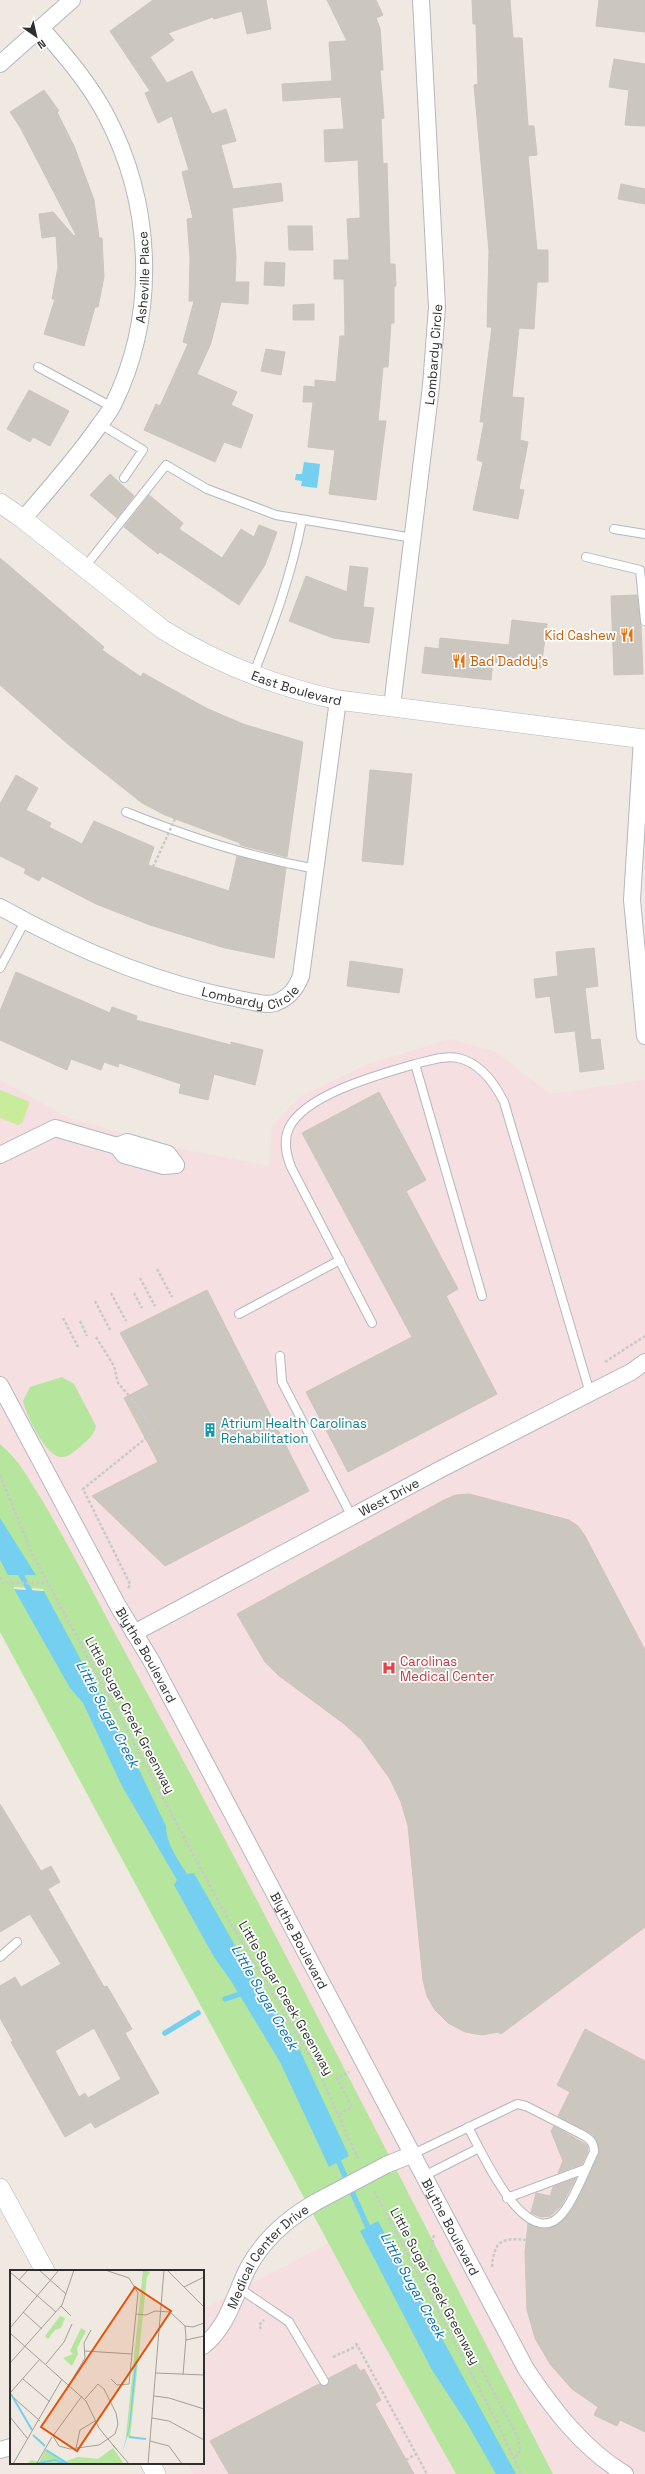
<svg xmlns="http://www.w3.org/2000/svg" width="645" height="2474" font-family="'Space Grotesk',sans-serif">
  <style>
    .medical { fill: #f5dfe0 }
    .green { fill: #b6e59e }
    .pitch { fill: #c9ec9a }
    .water { fill: #75cff0 }
    .pier { fill: #efe9e1 }
    .lines { fill: none; stroke-linecap: round; stroke-linejoin: round }
    .stream { stroke: #75cff0; stroke-width: 5.5 }
    .building { fill: #cbc7bf; stroke: #cbc5ba; fill-rule: evenodd }
    .service-casing { stroke: #b4b7c1; stroke-width: 10 }
    .minor-casing { stroke: #b4b7c1; stroke-width: 18 }
    .tertiary-casing { stroke: #b4b7c1; stroke-width: 20 }
    .path { stroke: #c9c9c9; stroke-width: 2.5; stroke-dasharray: 3 2; stroke-linecap: butt }
    .service { stroke: #fff; stroke-width: 8 }
    .minor { stroke: #fff; stroke-width: 16 }
    .tertiary { stroke: #fff; stroke-width: 19 }
    .minor-bridge-casing { stroke: #b4b7c1; stroke-width: 18; stroke-linecap: butt }
    .path-bridge { stroke: #c9c9c9; stroke-width: 2.5; stroke-dasharray: 3 2; stroke-linecap: butt }
    .minor-bridge { stroke: #fff; stroke-width: 16 }
    .labels { text-anchor: middle; dominant-baseline: central; stroke-width: 3.5; stroke-linejoin: round; paint-order: stroke }
    .street-label { font-size: 13px; fill: #2e2e2e; stroke: #fff }
    .food-label { font-size: 13px; fill: #c56008; stroke: #fff; text-anchor: end }
    .culture-label { font-size: 13px; fill: #0d838f; stroke: #fff; text-anchor: start }
    .health-label { font-size: 13px; fill: #be3a42; stroke: #fff; text-anchor: start }
    .water-label { font-size: 14px; font-style: italic; fill: #0d6fa3; stroke: #fff }
    .inset-river { fill: none; stroke: #75cff0; stroke-width: 2 }
    .inset-road { fill: none; stroke: #a29e99; stroke-width: 1 }
    .view { fill: #df570e; fill-opacity: 0.15; stroke: #df570e; stroke-width: 2 }
    .inset-edge { fill: none; stroke: #2e2e2e; stroke-width: 2 }
  </style>
  <rect width="100%" height="100%" fill="#efe9e1"/>
  <path class="medical" d="M450 1039 496 1052 550 1094 645 1080V2474H193L187 2463H203V2309L400 2206 53 1520 14 1455 0 1444V1080L67 1117 171 1147 269 1166 272 1126 301 1096 368 1064Z"/>
  <path class="green" d="M62 1377 74 1384 96 1426C94 1436 87 1440 80 1447 74 1451 68 1458 61 1457 46 1457 26 1415 23 1401L30 1387Z
    M0 1444C19 1459 29 1480 42 1500 74 1554 102 1610 132 1665 277 1933 413 2204 553 2474H456L359 2300 0 1632Z"/>
  <path class="pitch" d="M0 1090 30 1102 22 1123 18 1125 0 1118Z"/>
  <path class="water" d="M304 462 320 464 317 488 301 486 302 481 295 480 296 474H302Z
    M0 1518 36 1575H8L0 1560Z
    M14 1589 44 1591 133 1757 166 1826C166 1843 178 1860 187 1874L194 1873 245 1963 297 2044 349 2156 329 2167 280 2062 231 1981 214 1957 174 1885 177 1880 122 1786 83 1703 70 1688Z
    M378 2221 516 2474H496L468 2425 432 2370 360 2231Z"/>
  <path class="pier" d="M14 1587 43 1589 44 1591 14 1589Z"/>
  <g class="lines">
    <path class="stream" d="M18 1569 33 1597
      M225 1999 246 1992
      M165 2033 198 2013
      M336 2156 370 2232"/>
  </g>
  <path class="building" d="M153 0H266L271 29 247 34 242 11 214 19 213 17 168 33 174 40 150 57 167 83 192 71 212 114 226 109 236 141 221 145 233 189 281 183 283 201 232 208 236 257 235 282H249L248 304 221 302 211 343 197 374 237 392 231 405 253 415 241 448 224 442 215 462 144 430 156 404 160 406 188 344 183 342 194 301H189L190 258 187 219 193 218 182 172 189 170 172 116 158 123 145 93 150 91 110 31Z
    M327 0H376L383 15 376 18 380 28 383 70H380L384 118 381 119 383 164 387 163 390 264H395L396 286H394V323H391L388 367H383L378 421H386L376 500 329 494 335 450 308 447 313 402H303L304 386 315 387V380L336 382 340 336H345L344 279H334V260H349L347 219 360 218V211L358 160 325 162 324 130 344 129 341 97 283 101 282 84 332 81 329 42 347 41Z
    M472 0H510L513 38H522L528 126H534L537 155 528 156 537 250H548V282H537L534 329 519 328 512 397 524 398 520 440 528 442 519 489 524 490 518 519 473 510 483 462 477 460 484 422H480L492 327H487L489 251 474 85 478 84 476 24H473Z
    M599 0H645V32L596 26Z
    M614 59 645 64V126L625 125 629 90 609 87Z
    M44 90 59 111 57 112 74 146 94 200 99 238H102L104 277 98 307H95L84 346 44 334 55 299H52L58 267 56 236 42 238 39 214 53 212 74 236 76 235 20 127 10 112Z
    M621 184 645 189V204L618 199Z
    M288 226H312L313 250H289Z
    M265 262 285 263 284 286 264 285Z
    M314 304V320H293V305Z
    M266 349 285 352 281 375 261 371Z
    M29 390 69 411 50 446 33 437 30 442 7 429Z
    M110 474 134 496 117 518 90 495Z
    M149 495 183 523 179 529 222 558 241 529 254 537 259 525 277 532 265 565 239 605 160 552 158 554 124 527Z
    M0 558 104 647 102 650 141 677 143 673 206 708 243 724 303 742 287 857 240 845V843L165 815 142 803 69 745 0 685Z
    M350 566 368 568 363 607 374 608 369 643 333 638 289 621 306 576 347 592Z
    M637 595 641 625 643 674 614 675 611 596Z
    M512 620 547 624 541 668 493 662 491 680 422 673 425 647 439 649 440 638 509 645Z
    M370 770 412 774 403 865 362 861Z
    M16 775 38 788 26 810 51 823 49 827 82 844 94 821 154 847 148 865 229 891 237 856 286 868 274 958 225 948 150 925 96 904 42 876 39 881 24 873 26 869 0 856V804Z
    M594 948 598 986 585 988 591 1040 600 1039 604 1069 580 1072 575 1031 555 1033 550 996 536 998 534 979 558 976 556 952Z
    M350 961 403 969 399 993 347 986Z
    M16 972 110 1013 112 1007 137 1016 136 1020 231 1045V1042L263 1050 255 1085 214 1074 208 1100 179 1093 181 1084 119 1063 118 1067 104 1062 101 1070 71 1059 67 1070 0 1040V1011Z
    M379 1092 426 1180 406 1191 458 1289 446 1296 497 1394 348 1472 306 1392 412 1337 302 1133Z
    M207 1290 309 1491 165 1566 92 1496 158 1462 124 1398 149 1385 120 1333Z
    M469 1494 569 1520 578 1526 585 1536 645 1650V1927L501 2034 498 2032 482 2035 465 2032 448 2023 435 2010 427 1996 423 1980 408 1826 401 1802 390 1779 362 1740 343 1723 278 1675 265 1662 237 1614 444 1500 456 1495Z
    M0 1804 41 1871 51 1866 60 1882 48 1889 104 1987 107 1986 132 2029 125 2033 159 2093 95 2128 91 2122 65 2137 11 2042 13 2041 0 2018V1986L15 1977 21 1987 61 1964 30 1914 0 1932ZM94 2028 121 2079 88 2098 85 2093 79 2097 55 2051Z
    M585 2029 645 2061V2432L620 2420 617 2426 594 2415 598 2407 572 2389 550 2364 535 2338 527 2310 525 2253 528 2223 540 2228 553 2227 569 2214 599 2154 598 2144 593 2135 558 2116 570 2092 557 2085Z
    M554 2126 587 2145 588 2151 582 2164 558 2173 563 2161 551 2131Z
    M576 2178 561 2206 550 2216 541 2217 531 2213 536 2193 550 2196 553 2187Z
    M356 2364 360 2371 364 2369 381 2400 375 2404 414 2474H229L210 2441 319 2384 326 2386 329 2378Z"/>
  <g class="lines">
    <defs>
      <path id="service" d="M38 367 112 407
        M100 424 143 450 124 478
        M614 529 645 534
        M586 557 640 570 645 621
        M84 568 166 465 207 489 276 515 413 538
        M253 675C274 623 291 576 302 520
        M126 812C191 838 247 856 316 869
        M0 968 25 921
        M415 1064C428 1061 445 1055 458 1058 481 1063 495 1084 504 1102L590 1393
        M239 1314 340 1260
        M372 1323 291 1167C286 1154 283 1141 289 1128 305 1094 381 1074 415 1064L482 1296
        M280 1356 282 1382 352 1517
        M0 1957 17 1942
        M468 2127 479 2148
        M413 2154 517 2104 526 2106 581 2134C590 2139 594 2142 594 2152 585 2170 577 2193 565 2210 533 2256 491 2171 479 2148L424 2176
        M507 2198 585 2169
        M239 2288 289 2322 324 2381"/>
      <g id="minor">
        <path d="M0 64 72 0"/>
        <path id="s1" d="M23 519C49 489 75 460 98 427 103 420 109 413 113 405 158 314 153 204 106 115 89 83 65 55 41 28"/>
        <path id="s2" d="M392 706 431 386 437 307 421 0"/>
        <path d="M642 739 632 900 645 1036"/>
        <path id="s3" d="M0 907C75 949 155 983 239 999 250 1001 265 1006 275 1003 289 998 296 989 301 976L338 700"/>
        <path d="M117 1146 127 1142 168 1154 176 1165"/>
        <path d="M0 1155 55 1128 117 1146 124 1155 164 1166 176 1165"/>
        <path id="s4" d="M0 1385 118 1606 152 1662 216 1783 526 2369C553 2409 583 2449 625 2474"/>
        <path id="s5" d="M134 1633 441 1469 631 1372 645 1362"/>
        <path d="M386 2165 413 2154"/>
        <path id="s6" d="M203 2346C227 2328 234 2297 247 2270 262 2241 288 2218 316 2202"/>
        <path d="M0 2450 11 2447"/>
      </g>
      <g id="tertiary">
        <path id="s7" d="M0 503 23 519 162 629C217 664 275 686 338 700L645 739"/>
        <path d="M0 2188 45 2271"/>
        <path d="M150 2463 156 2474"/>
      </g>
    </defs>
    <use href="#service" class="service-casing"/>
    <use href="#minor" class="minor-casing"/>
    <use href="#tertiary" class="tertiary-casing"/>
    <path class="path" d="M157 1269 172 1297
      M140 1278 155 1306
      M111 1293 126 1321
      M134 1293 142 1308
      M95 1301 110 1330
      M63 1318 78 1347
      M80 1321 87 1336
      M96 1337 114 1366 118 1383 139 1407 153 1431 150 1435 83 1489 130 1584 128 1589
      M605 1362 645 1336
      M0 1475 31 1551 225 1914 318 2070 359 2161
      M0 1577 3 1583H48
      M339 2114 352 2107 337 2078 349 2072
      M374 2191 497 2422 521 2474
      M434 2235 427 2268 515 2432 521 2450 514 2458
      M492 2267C494 2241 502 2237 526 2240
      M261 2329 259 2325 264 2320
      M356 2343 427 2474
      M333 2357 357 2346
      M406 2460 416 2454"/>
    <use href="#service" class="service"/>
    <use href="#minor" class="minor"/>
    <use href="#tertiary" class="tertiary"/>
    <defs>
      <path id="minor-bridge" d="M316 2202 386 2165"/>
    </defs>
    <use href="#minor-bridge" class="minor-bridge-casing"/>
    <path class="path-bridge" d="M153 867 175 819"/>
    <use href="#minor-bridge" class="minor-bridge"/>
  </g>
  <defs>
    <symbol id="restaurant-bare" viewBox="-9 -9 18 18"><path d="M-5-6h1v4h1v-4h1v4h1v-4h1v5L-1.5 .5V6h-2V.5L-5-1ZM5-6V6H3V1.5H1.5Q1.5-4 5-6Z" fill="#e8710a" stroke="#fff" stroke-width="2.5" paint-order="stroke"/></symbol>
    <symbol id="building-bare" viewBox="-9 -9 18 18"><path d="M-4-6H4V6H1V3H-1V6H-4ZM-2.5-4.3h1.7v1.8h-1.7ZM.8-4.3h1.7v1.8H.8ZM-2.5-1h1.7V.8h-1.7ZM.8-1h1.7V.8H.8Z" fill="#0f9aa8" stroke="#fff" stroke-width="2.5" paint-order="stroke"/></symbol>
    <symbol id="hospital-bare" viewBox="-9 -9 18 18"><path d="M-5-5h3v3.5h4V-5h3V5h-3V1.5h-4V5h-3Z" fill="#e0444e" stroke="#fff" stroke-width="2.5" paint-order="stroke"/></symbol>
  </defs>
  <g fill-rule="evenodd">
    <use href="#restaurant-bare" x="617" y="625" width="20" height="20"/>
    <use href="#restaurant-bare" x="449" y="651" width="20" height="20"/>
    <use href="#building-bare" x="200" y="1420" width="20" height="20"/>
    <use href="#hospital-bare" x="379" y="1658" width="20" height="20"/>
  </g>
  <g class="labels">
    <g class="street-label">
      <text stroke="none"><textPath href="#s1" startOffset="278">Asheville Place</textPath></text>
      <text stroke="none"><textPath href="#s2" startOffset="354">Lombardy Circle</textPath></text>
      <text stroke="none"><textPath href="#s7" startOffset="353">East Boulevard</textPath></text>
      <text stroke="none"><textPath href="#s3" startOffset="270">Lombardy Circle</textPath></text>
      <text stroke="none"><textPath href="#s5" startOffset="289">West Drive</textPath></text>
      <text stroke="none"><textPath href="#s4" startOffset="307">Blythe Boulevard</textPath></text>
      <text transform="translate(130 1715) rotate(62)">Little Sugar Creek Greenway</text>
      <text stroke="none"><textPath href="#s4" startOffset="631">Blythe Boulevard</textPath></text>
      <text transform="translate(286 1998) rotate(60)">Little Sugar Creek Greenway</text>
      <text stroke="none"><textPath href="#s4" startOffset="955">Blythe Boulevard</textPath></text>
      <text stroke="none"><textPath href="#s6" startOffset="112">Medical Center Drive</textPath></text>
      <text transform="translate(435 2286) rotate(62)">Little Sugar Creek Greenway</text>
    </g>
    <g class="food-label">
      <text x="616" y="635">Kid Cashew</text>
      <text x="470" y="661" text-anchor="start">Bad Daddy's</text>
    </g>
    <g class="culture-label">
      <text x="221" y="1423">Atrium Health Carolinas<tspan x="221" dy="15">Rehabilitation</tspan></text>
    </g>
    <g class="health-label">
      <text x="400" y="1661">Carolinas<tspan x="400" dy="15">Medical Center</tspan></text>
    </g>
    <g class="water-label">
      <text transform="translate(108 1714) rotate(62)">Little Sugar Creek</text>
      <text transform="translate(265 1997) rotate(60)">Little Sugar Creek</text>
      <text transform="translate(413 2285) rotate(61)">Little Sugar Creek</text>
    </g>
  </g>
  <g transform="translate(10 2270)">
    <rect width="194" height="194" fill="#efe9e1"/>
    <path d="M133 0 140 2 137 7 120 168 116 166ZM50 46 55 48 51 58 45 60 38 69 35 66ZM71 58 76 61 67 78 68 84 62 96 53 88 63 84 60 81ZM103 178 114 194H17L21 190 29 192 36 179 56 191 68 187 88 189Z" fill="#b6e59e"/>
    <path d="M125 91 127 92 120 157 112 184 119 157Z" fill="#75cff0"/>
    <path class="inset-river" d="M1 124 22 160M23 165 35 176M119 167 136 169M36 180 58 194M29 193 45 190 55 194"/>
    <path class="inset-road" d="M29 0 56 24M95 0 119 8 128 23 119 114 107 115 101 109M157 0 194 37M0 2 46 42M9 10 18 0M174 17 194 7M51 36 61 46M13 42 32 59M126 44 136 45 145 41 160 42 175 56 176 68 173 105M175 56 183 57 194 53M0 58 49 0M0 63 76 131 89 158 107 180M176 70 194 66M75 81 122 84M0 93 52 35 64 0M36 94 54 72 62 54M146 103 194 105M13 109 40 132M59 115 75 88 74 73 81 60M0 123 30 89M72 126 43 166 49 176 60 179 89 175 105 164 108 154 106 143 94 119 88 114 75 129M144 126 159 128 194 139M4 128 30 151M0 147 18 169M142 148 159 151 194 170M140 171 159 176 172 194M102 174 119 194M66 178 70 160 85 151M27 193 42 167M3 194 52 109M138 194 154 0"/>
    <path class="view" d="M125 17 161 41 67 181 31 157Z"/>
    <rect width="194" height="194" class="inset-edge"/>
  </g>
  <g transform="translate(36 36) rotate(146)" stroke="#ffffff" stroke-width="3" paint-order="stroke">
  <path d="M0-3L7 15L0 10L-7 15Z" fill="#2e2e2e"/>
  <text y="-6" font-size="11" font-weight="bold" text-anchor="middle" fill="#2e2e2e">N</text>
  </g>
</svg>
